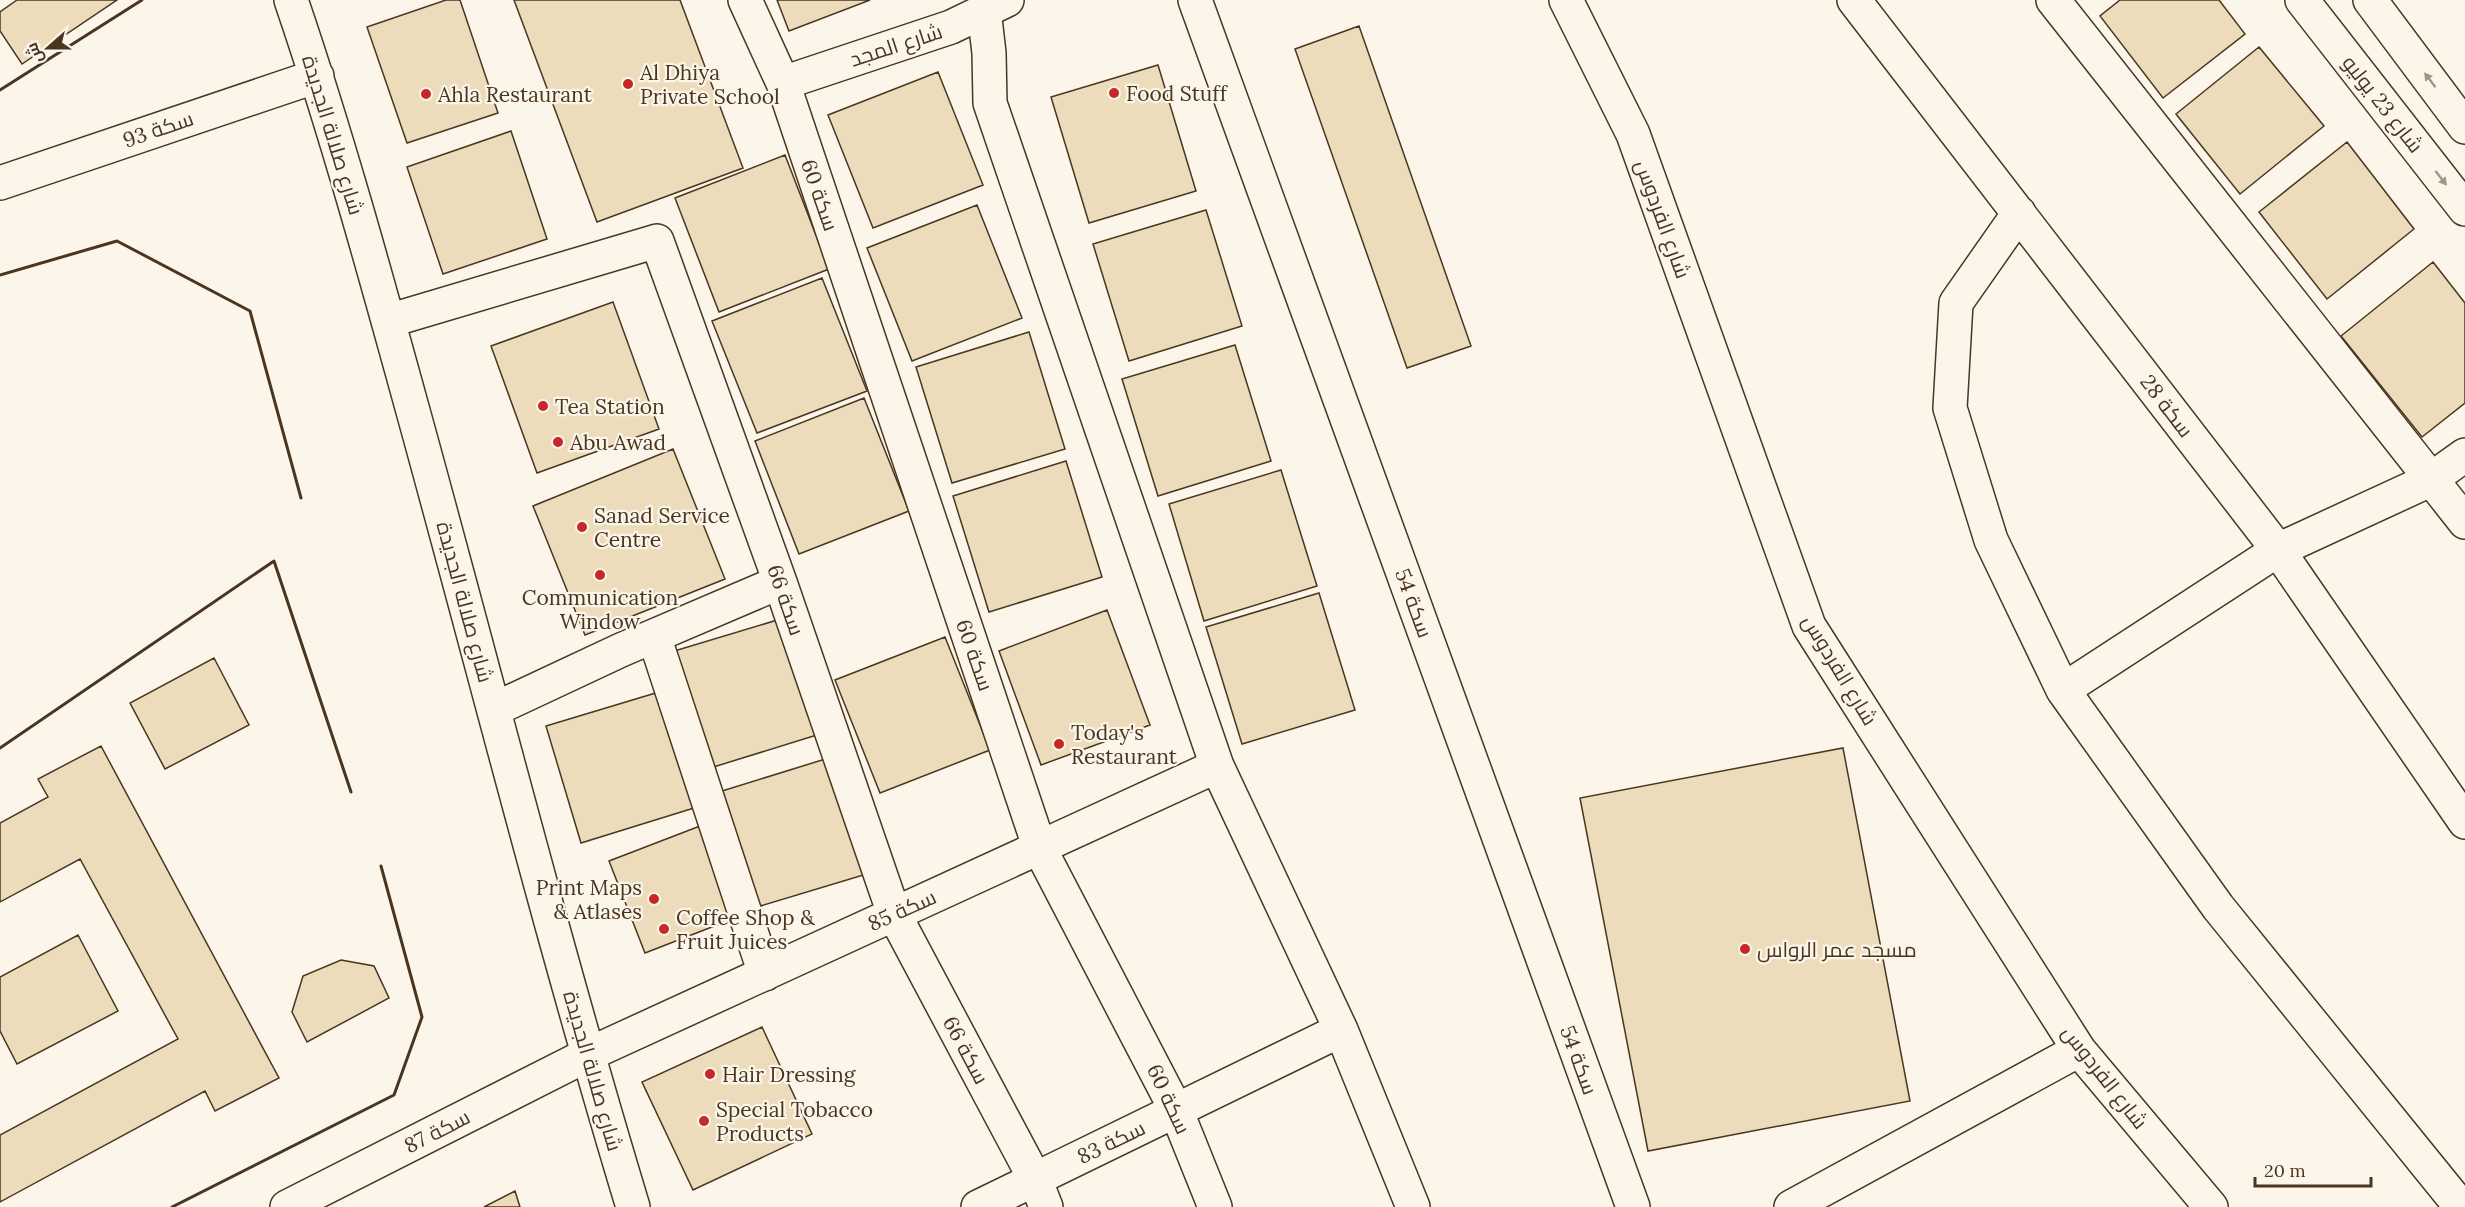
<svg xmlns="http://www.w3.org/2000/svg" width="2465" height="1207" font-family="Lora,Cairo,serif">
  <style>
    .building { fill: #ecdcbc; stroke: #4a3520; stroke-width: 1.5 }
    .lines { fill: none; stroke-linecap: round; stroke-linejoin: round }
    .minor-casing { stroke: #4a3520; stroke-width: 36 }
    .major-casing { stroke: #4a3520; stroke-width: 36 }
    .minor { stroke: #fbf6e9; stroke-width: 33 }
    .major { stroke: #fbf6e9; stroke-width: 33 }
    .wall { stroke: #4a3520; stroke-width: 3 }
    .oneway { fill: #a29684 }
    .poi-dot { fill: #c62828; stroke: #fbf6e9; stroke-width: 2 }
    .labels { text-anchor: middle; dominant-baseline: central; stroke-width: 4.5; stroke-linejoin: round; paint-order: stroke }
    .street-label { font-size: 21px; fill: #4a3520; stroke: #fbf6e9 }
    .poi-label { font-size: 21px; fill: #4a3520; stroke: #fbf6e9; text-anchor: start }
  </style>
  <rect width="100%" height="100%" fill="#fbf6e9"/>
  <path class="building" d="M17 0H117L22 64 0 31V12Z
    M446 0H460L498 113 407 143 367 27Z
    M514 0H680L743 168 597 222Z
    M777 0H870L789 31Z
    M2120 0H2219L2245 34 2163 98 2100 16Z
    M1359 26 1471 346 1407 368 1295 49Z
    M2259 47 2324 126 2240 194 2176 114Z
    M1158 65 1196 191 1089 223 1051 97Z
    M938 72 983 185 873 228 828 115Z
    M511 131 547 239 443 274 407 167Z
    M2347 142 2414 229 2327 299 2259 212Z
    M785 155 829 269 719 312 675 198Z
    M977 205 1022 318 912 361 867 248Z
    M1206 210 1242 326 1129 361 1093 244Z
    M2433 262 2465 303V403L2422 437 2341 336Z
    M822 278 867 391 757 433 712 321Z
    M613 302 659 429 537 473 491 346Z
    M1029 332 1065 449 952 483 916 367Z
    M1235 345 1271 461 1158 496 1122 379Z
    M864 398 909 511 799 554 755 441Z
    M673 449 725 579 585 635 533 506Z
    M1066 461 1102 577 989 612 953 496Z
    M1281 470 1317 586 1204 621 1169 504Z
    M1319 593 1355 710 1242 744 1206 627Z
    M1107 610 1150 725 1041 765 999 651Z
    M784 618 820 734 707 769 671 652Z
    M945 637 990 750 880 793 835 680Z
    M214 658 249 725 165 769 130 703Z
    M659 692 694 808 581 843 546 726Z
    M101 746 279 1078 215 1111 205 1091 0 1202V1135L178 1039 80 859 0 902V823L48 797 38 779Z
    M1843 748 1910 1101 1648 1151 1580 798Z
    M835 756 870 873 757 907 722 791Z
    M700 826 735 918 645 953 609 861Z
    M78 935 118 1011 17 1064 0 1031V977Z
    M341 960 374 966 389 998 307 1042 292 1012 303 976Z
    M762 1027 812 1134 693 1190 642 1082Z
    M515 1191 520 1207H484Z"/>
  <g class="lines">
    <defs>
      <path id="minor" d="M291 0C337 135 375 273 413 411 486 676 553 943 633 1207
        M745 0 783 83 1040 849 1176 1110 1215 1207
        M1195 0 1633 1207
        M1566 0 1633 134 1809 626 2079 1050 2211 1207
        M1854 0 2278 550 2465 822
        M2053 0 2465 522
        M984 10 989 53 990 103 1217 766 1341 1030 1413 1207
        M783 83 951 27 1007 0
        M0 183 317 76
        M2019 213 1956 303 1950 408 1991 540 2063 690 2218 907 2461 1207
        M388 321 657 241 780 582 894 914 1035 1179 1046 1207
        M654 636 765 974
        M2063 690 2278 550 2430 480 2465 455
        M495 709 621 650 780 582
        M287 1207 587 1055 1217 766
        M978 1207 1341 1030
        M1791 1207 2079 1050"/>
      <path id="major" d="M2302 0 2465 209
        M2370 0 2465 127"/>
    </defs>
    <use href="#minor" class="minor-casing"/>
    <use href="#major" class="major-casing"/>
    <use href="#minor" class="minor"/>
    <use href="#major" class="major"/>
    <path class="wall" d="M0 90 142 0
      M0 275 117 241 250 311 301 498
      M0 748 274 561 351 792
      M172 1207 394 1095 422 1017 381 866"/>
  </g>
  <defs><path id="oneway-solid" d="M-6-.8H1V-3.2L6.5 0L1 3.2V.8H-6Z" transform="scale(1.5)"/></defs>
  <g class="oneway">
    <use href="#oneway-solid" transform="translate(2430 80) rotate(-127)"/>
    <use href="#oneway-solid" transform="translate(2441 178) rotate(52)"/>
  </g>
  <g class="poi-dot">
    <circle cx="628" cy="84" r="6"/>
    <circle cx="1114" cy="93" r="6"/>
    <circle cx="426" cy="94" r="6"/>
    <circle cx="543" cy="406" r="6"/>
    <circle cx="558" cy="442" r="6"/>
    <circle cx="582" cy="527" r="6"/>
    <circle cx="600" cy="575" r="6"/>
    <circle cx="1059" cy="744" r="6"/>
    <circle cx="654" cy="899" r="6"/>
    <circle cx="664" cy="929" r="6"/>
    <circle cx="1745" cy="949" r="6"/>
    <circle cx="710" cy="1074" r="6"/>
    <circle cx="704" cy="1121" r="6"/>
  </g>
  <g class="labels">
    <g class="street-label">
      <text transform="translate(896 45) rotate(-18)">شارع المجد</text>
      <text transform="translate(2383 104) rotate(52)">شارع 23 يوليو</text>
      <text transform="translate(158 129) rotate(-19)">سكة 93</text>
      <text transform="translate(333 135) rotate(73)">شارع صلالة الجديدة</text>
      <text transform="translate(820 195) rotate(71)">سكة 60</text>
      <text transform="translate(1663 219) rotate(70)">شارع الفردوس</text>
      <text transform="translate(2167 406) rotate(53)">سكة 28</text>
      <text transform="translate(786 600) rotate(71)">سكة 66</text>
      <text transform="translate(465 602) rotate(75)">شارع صلالة الجديدة</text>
      <text transform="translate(1414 603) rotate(70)">سكة 54</text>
      <text transform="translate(975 655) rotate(71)">سكة 60</text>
      <text transform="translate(1840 670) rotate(59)">شارع الفردوس</text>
      <text transform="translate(902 910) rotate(-24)">سكة 85</text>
      <text transform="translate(966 1050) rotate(62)">سكة 66</text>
      <text transform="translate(1579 1060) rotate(70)">سكة 54</text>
      <text transform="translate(593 1071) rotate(74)">شارع صلالة الجديدة</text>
      <text transform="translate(2105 1077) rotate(52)">شارع الفردوس</text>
      <text transform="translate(1169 1099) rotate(65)">سكة 60</text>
      <text transform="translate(437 1131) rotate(-27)">سكة 87</text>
      <text transform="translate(1111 1142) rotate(-26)">سكة 83</text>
    </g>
    <g class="poi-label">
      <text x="640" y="72">Al Dhiya<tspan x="640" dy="24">Private School</tspan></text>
      <text x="1126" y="93">Food Stuff</text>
      <text x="438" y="94">Ahla Restaurant</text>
      <text x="555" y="406">Tea Station</text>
      <text x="570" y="442">Abu Awad</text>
      <text x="594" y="515">Sanad Service<tspan x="594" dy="24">Centre</tspan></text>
      <text x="600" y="597" text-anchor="middle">Communication<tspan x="600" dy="24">Window</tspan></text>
      <text x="1071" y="732">Today's<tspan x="1071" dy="24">Restaurant</tspan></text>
      <text x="642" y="887" text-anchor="end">Print Maps<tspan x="642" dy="24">&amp; Atlases</tspan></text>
      <text x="676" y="917">Coffee Shop &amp;<tspan x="676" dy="24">Fruit Juices</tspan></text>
      <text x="1757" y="949">مسجد عمر الرواس</text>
      <text x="722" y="1074">Hair Dressing</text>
      <text x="716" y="1109">Special Tobacco<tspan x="716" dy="24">Products</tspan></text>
    </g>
  </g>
  <g transform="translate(48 48) rotate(249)" stroke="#fbf6e9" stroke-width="4.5" paint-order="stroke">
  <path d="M0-4.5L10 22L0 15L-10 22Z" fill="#4a3520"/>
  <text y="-9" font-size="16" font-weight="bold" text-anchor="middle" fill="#4a3520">ش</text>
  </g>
  <path d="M2255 1177v9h116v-9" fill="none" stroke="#4a3520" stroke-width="3"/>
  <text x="2264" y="1177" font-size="18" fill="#4a3520" stroke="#fbf6e9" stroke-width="4.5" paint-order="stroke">20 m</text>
</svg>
